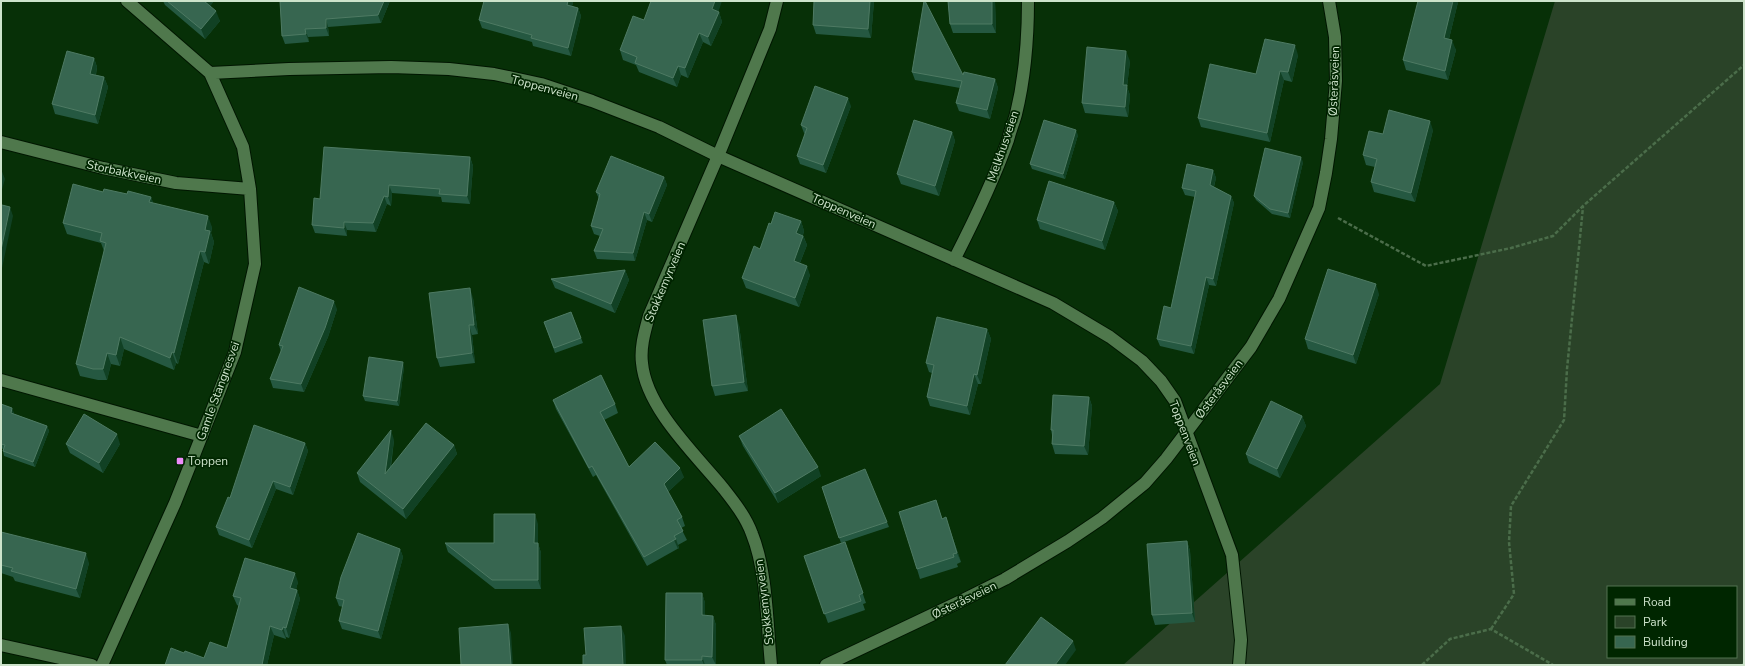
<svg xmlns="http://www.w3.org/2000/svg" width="1745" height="666" font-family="'Nunito Sans',sans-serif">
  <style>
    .green { fill: #2a4328; fill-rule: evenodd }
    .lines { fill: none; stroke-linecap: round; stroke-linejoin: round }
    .minor-casing { stroke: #001600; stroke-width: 14 }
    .path { stroke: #4b6d4a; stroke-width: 2.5; stroke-dasharray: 4 2; stroke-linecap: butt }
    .minor { stroke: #4f784c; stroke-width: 12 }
    .wall { fill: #255841 }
    .shaded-wall { fill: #114124 }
    .building { fill: #376650; stroke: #4e7a63 }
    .poi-dot { fill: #ed8cf9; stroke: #002600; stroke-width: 1.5 }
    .labels { text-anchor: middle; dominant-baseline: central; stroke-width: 3.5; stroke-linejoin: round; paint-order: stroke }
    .street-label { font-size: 12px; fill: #cde3cb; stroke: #002600 }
    .poi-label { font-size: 12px; fill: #cde3cb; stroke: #002600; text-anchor: start }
  </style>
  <rect width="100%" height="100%" fill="#073007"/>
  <path class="green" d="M1555 1H1744V665H1123L1440 384ZM1608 587H1736V657H1608Z"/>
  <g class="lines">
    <defs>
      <path id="minor" d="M210 73 289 69 391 67 449 69 494 74 541 84 592 101 659 127 718 156 1053 303 1110 337 1142 361 1161 381 1175 401 1232 555 1241 640 1239 665
        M1 142 103 168 176 183 250 189
        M954 260C974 221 993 182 1008 140 1010 131 1014 122 1016 114 1025 77 1028 38 1028 1
        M1 380 202 436
        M1 645 92 665
        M102 665 175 503 235 352 255 264 250 189 243 147 210 73 127 1
        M771 665C767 624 767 571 752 534 746 517 734 502 723 488 695 454 646 408 642 363 640 347 645 331 649 316L718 156 770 29 777 1
        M826 665 959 602 1005 579 1068 541 1102 518 1145 483 1166 459 1251 347 1279 299 1319 208 1326 173 1331 139 1336 81 1335 37 1329 1"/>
    </defs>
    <use href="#minor" class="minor-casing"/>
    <path class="path" d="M1338 218 1426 266 1511 248 1553 236 1583 206 1744 65
      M1491 629 1514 594 1509 542 1511 506 1564 420 1567 369 1583 207
      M1422 665 1450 639 1491 629 1553 665
      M1743 665 1744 663"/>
    <use href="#minor" class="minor"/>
  </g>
  <path class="wall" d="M163 1H214L210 6 220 21 205 39 165 5Z
    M280 1H390L381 23 328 27 329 36 308 37 309 42 285 44 282 36Z
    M484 1H572L573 3 572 6 578 8 581 16 571 56 533 46 532 42 482 28 479 20Z
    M814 1H874L871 38 816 34 813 25Z
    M948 1H995L996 33H953L950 24Z
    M1458 2 1449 39 1456 50 1448 80 1406 70 1403 60Z
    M718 12H719L722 22 711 46 703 42 688 78 681 75 677 87 639 72 636 65 623 60 620 50 644 20Z
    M1298 55 1292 82 1284 80 1270 142 1201 127 1198 118 1256 74Z
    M94 58 97 67 96 75 104 77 108 87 98 124 55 114 52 104Z
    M1130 61 1127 87 1130 95 1128 117 1085 113 1082 103Z
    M912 72 963 75 995 79 998 88 990 119 959 111 956 103 960 88 915 80Z
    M851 106 826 173 800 164 797 156 805 134 804 133 801 125Z
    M1433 130 1415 202 1374 192 1371 182 1375 167 1366 165 1363 155 1383 134Z
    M952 132 955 141 939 196 901 184 897 174Z
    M1078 135 1065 179 1032 169 1030 164Z
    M470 157 473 166 470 204 442 202 441 197 392 193 391 206 387 204 376 232 347 230V236L315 233 312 225 320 199Z
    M1303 162 1290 218 1272 214 1256 200 1254 196Z
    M1213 170 1216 178 1214 187 1231 196 1234 203 1216 286 1209 285 1194 354 1160 346 1157 339 1171 308 1195 197 1185 195 1182 188Z
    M664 177 667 185 652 222 647 220 635 261 597 259 594 251 600 236 594 234 591 226 599 199 596 192Z
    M103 192 151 197 153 203 212 227 211 233 214 242 209 264 204 262 178 364 176 363 174 370 124 349 120 366 111 364 107 380H98L80 376 76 364 104 251 101 243 67 234 63 223Z
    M1114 202 1118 211 1105 250 1040 229 1037 220Z
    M801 221 804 231 803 235 807 245 800 263 810 275 799 307 746 288 742 278 760 249 771 224Z
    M625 270 629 280 615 313 555 288 551 279Z
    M1379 294 1356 364 1308 349 1305 339Z
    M473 298 478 334 472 335 475 363 440 367 437 358Z
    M337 309 328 337 304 392 273 388 270 379 281 352 279 345Z
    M571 312 583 343 555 353 544 322Z
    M739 325 748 391 715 396 712 386Z
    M987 329 991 339 981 384H978L970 415 930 406 927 397 932 373 929 372 926 363Z
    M404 367 399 406 365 401 363 396Z
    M1089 397 1092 406 1088 455 1055 454 1052 444V435L1051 430Z
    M553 400 615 404 618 413 604 420 629 467 684 477 668 492 682 517 685 526 681 528 687 540 678 545 679 548 647 566 596 475 593 477 556 409Z
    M1 404 14 413V414L47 426 49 431 35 467 4 456 3 451V449L1 448Z
    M1302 416 1306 426 1280 478 1249 463 1246 454Z
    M739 436 821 476 778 503 743 446Z
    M394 440 391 467 454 445 457 454 406 519 360 482 357 473Z
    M305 443 308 451 293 495 276 489 252 548 219 535 216 527 230 498Z
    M66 444H120L103 473 70 453Z
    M822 487 887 522 889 527 841 543Z
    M936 500 942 518 949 527 961 562 957 564 958 567 920 579 917 569Z
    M538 524V543L541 553V589H495L448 552 445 543H494Z
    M1 532 89 563 80 598 15 581 13 577 1 573Z
    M1187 541 1190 551 1195 622 1155 625 1152 615Z
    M845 542 866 603 863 604 865 610 828 623 804 556Z
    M400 549 403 557 381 639 342 629 339 621 343 607 339 606 336 598Z
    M298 582 296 589 297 590 300 599 289 638 286 637V639L274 635 267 665H165L184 653 204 658 227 648 239 606 237 605 233 596Z
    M702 593 705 603V616H713L716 625V665H667L665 660Z"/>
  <path class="shaded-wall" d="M203 1H214L207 10Z
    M384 1H390L381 23 378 15Z
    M568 1H572L573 3 570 13 567 5Z
    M715 1H722L716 19 712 9Z
    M870 1H874L871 38 868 29Z
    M992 1H995L996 33 992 24Z
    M1453 1H1458V2L1447 47 1444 38Z
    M578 8 581 16 571 56 568 48Z
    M216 11 220 21 205 39 201 29Z
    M719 12 722 22 711 46 708 37Z
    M326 19 328 27 329 36 326 28Z
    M305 29 308 37 309 42 306 34Z
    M699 33 703 42 688 78 685 68Z
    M1452 40 1456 50 1448 80 1445 71Z
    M1295 45 1298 55 1292 82 1288 72Z
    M1126 51 1130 61 1127 87 1130 95 1128 117 1125 107 1123 85Z
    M94 58 97 67 94 83 90 74Z
    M678 66 681 75 677 87 673 78Z
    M1280 71 1284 80 1270 142 1267 133Z
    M104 77 108 87 98 124 95 115Z
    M995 79 998 88 990 119 987 110Z
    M848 98 851 106 826 173 823 165Z
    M1430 121 1433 130 1415 202 1411 193Z
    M1076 130 1078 135 1065 179 1063 174Z
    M952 132 955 141 939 196 935 186Z
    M470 157 473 166 470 204 467 196Z
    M1301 157 1303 162 1290 218 1288 213Z
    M1 169 5 179 1 193Z
    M1213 170 1216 178 1212 193 1210 185Z
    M664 177 667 185 652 222 649 214Z
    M389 185 392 193 391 206 388 197Z
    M384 196 387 204 376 232 373 223Z
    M1231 196 1234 203 1216 286 1213 279Z
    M151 197 155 208 149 202Z
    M1114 202 1118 211 1105 250 1102 241Z
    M10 207 13 216 1 273V250Z
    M644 212 647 220 635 261 633 253Z
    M208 216 212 227 211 233 214 242 209 264 205 252V230Z
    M801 221 804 231 800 243 796 233Z
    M344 222 347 230V236L344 228Z
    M803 236 807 245 797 270 794 261Z
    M200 251 204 262 178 364 174 353Z
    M807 266 810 275 799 307 795 298Z
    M625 270 629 280 615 313 611 304Z
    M1206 277 1209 285 1194 354 1191 346Z
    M1376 284 1379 294 1356 364 1353 355Z
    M470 288 473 298 478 334 474 325Z
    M334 301 337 309 328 337 304 392 301 384Z
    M736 315 739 325 748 391 744 382Z
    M469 325 472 335 475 363 472 353Z
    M987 329 991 339 981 384 977 375Z
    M120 337 124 349 120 366 116 355Z
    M172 352 176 363 174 370 170 358Z
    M107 353 111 364 107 380 103 369Z
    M403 362 404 367 399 406 397 401Z
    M974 374 978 384 970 415 967 406Z
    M1089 397 1092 406 1088 455 1084 446Z
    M12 408 14 413 12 418 11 413Z
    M1302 416 1306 426 1280 478 1277 469Z
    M47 426 49 431 35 467 33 462Z
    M391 430 394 440 388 484 385 474Z
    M117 434 120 444 103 473 99 463Z
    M305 443 308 451 293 495 290 487Z
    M454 445 457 454 406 519 403 509Z
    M818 467 821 476 778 503 775 493Z
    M680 468 684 477 667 493 664 484Z
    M273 481 276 489 252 548 249 540Z
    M535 514 538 524V543L541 553V589L538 580 534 543Z
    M946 517 949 527 961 562 957 553Z
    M676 539 679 548 678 549 674 540Z
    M1187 541 1190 551 1195 622 1192 613Z
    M400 549 403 557 381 639 378 631Z
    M86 553 89 563 80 598 76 589Z
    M295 573 298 582 294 597 290 588Z
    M297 590 300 599 289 638 286 628Z
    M702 593 705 603V625L702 615Z
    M713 616 716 625V665L712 657Z
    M508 624 511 633 513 665H511Z
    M270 626 274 635 267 665H262Z
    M621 626 625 636 626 665H623Z
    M283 627 286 637V639L282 630Z
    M1073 641 1076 650 1065 665H1055Z
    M702 656 705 665H704L702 660Z"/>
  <path class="building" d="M167 1H204L216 11 201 29Z
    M280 1H384L378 15 326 19V28L305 29 306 34 282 36Z
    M484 1H568L567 5 578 8 568 48 531 38 532 35 479 20Z
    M651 1H715L712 9 719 12 708 37 699 33 685 68 678 66 673 78 635 63 637 57 620 50 633 16 644 20Z
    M814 1H870L868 29 813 25Z
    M924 1H925L963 75 964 72 995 79 987 110 956 103 962 81 912 72Z
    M948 1H992V24H950Z
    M1418 1H1453L1444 38 1452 40 1445 71 1403 60Z
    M1265 39 1295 45 1288 72 1280 71 1267 133 1198 118 1210 64 1256 74Z
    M1087 47 1126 51 1123 85H1127L1125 107 1082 103Z
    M67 51 94 58 90 74 104 77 95 115 52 104Z
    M815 86 848 98 823 165 797 156 807 128 801 125Z
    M1389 110 1430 121 1411 193 1371 182 1377 159 1363 155 1369 131 1383 134Z
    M914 120 952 132 935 186 897 174Z
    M1044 120 1076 130 1063 174 1030 164Z
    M324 147 470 157 467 196 439 194 440 189 389 185 388 197 384 196 373 223 344 222V228L312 225 314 198 320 199Z
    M1265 148 1301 157 1288 213 1270 209 1254 196Z
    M611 156 664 177 649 214 644 212 633 253 594 251 603 229 591 226 600 194 596 192Z
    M1187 164 1213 170 1210 185 1231 196 1213 279 1206 277 1191 346 1157 339 1164 306 1171 308 1196 191 1182 188Z
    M1049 181 1114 202 1102 241 1037 220Z
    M73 184 103 192 104 189 127 194 128 191 151 197 149 202 208 216 205 230 210 231 205 252 200 251 174 353 172 352 170 358 120 337 116 355 107 353 103 369H93L76 364 106 243 100 241 102 233 63 223Z
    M2 205 10 207 1 250V206Z
    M775 212 801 221 796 233 803 236 794 261 807 266 795 298 742 278 754 246 760 249 769 223 771 224Z
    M1328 269 1376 284 1353 355 1305 339Z
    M625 270 611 304 551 279Z
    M299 287 334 301 325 328 301 384 270 379 283 346 279 345Z
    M470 288 474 325H469L472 353 437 358 429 293Z
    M571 312 581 338 554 348 544 322Z
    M736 315 744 382 712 386 703 320Z
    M937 317 987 329 977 375 974 374 967 406 927 397 934 365 926 363Z
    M369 357 403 362 397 401 363 396Z
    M601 375 615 404 600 412 629 467 655 442 680 468 664 484 682 517 677 520 683 531 674 536 676 539 674 540 644 557 592 466 589 468 553 400Z
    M1053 395 1089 397 1084 446 1052 444 1053 430H1051Z
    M1271 401 1302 416 1277 469 1246 454Z
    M1 404 12 408 11 413 47 426 33 462 3 451 5 445 1 444Z
    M781 409 818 467 775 493 739 436Z
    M84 414 117 434 99 463 66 444Z
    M426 423 454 445 403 509 357 473 391 430 385 474Z
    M254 425 305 443 290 487 273 481 249 540 216 527 228 497 230 498Z
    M865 469 887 522 839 538 822 487Z
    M936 500 942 519 946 517 957 553 953 554 954 557 917 569 899 512Z
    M494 514H535L534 543H538V580H492L445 543H494Z
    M1 532 86 553 76 589 11 571 13 568 1 565Z
    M358 533 400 549 378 631 339 621 344 600 336 598 341 577Z
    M1187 541 1192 613 1152 615 1147 544Z
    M845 542 863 593 859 595 861 601 824 614 804 556Z
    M245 558 295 573 290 588 297 590 286 628 283 627 282 630 270 626 262 665H165L171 648 184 653 185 651 204 658 210 642 227 648 241 598 233 596Z
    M666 593H702V615L713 616 712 657 702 656V660H665Z
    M1041 617 1073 641 1055 665H1005Z
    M508 624 511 665H461L459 628Z
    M621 626 623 665H583V655H586L584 628Z"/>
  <rect class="poi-dot" x="176" y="457" width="8" height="8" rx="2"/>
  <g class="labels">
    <g class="street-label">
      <text transform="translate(1334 81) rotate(-88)">Østeråsveien</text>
      <text transform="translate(545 88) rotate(15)">Toppenveien</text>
      <text transform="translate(1003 146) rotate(-71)">Melkhusveien</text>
      <text transform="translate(124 172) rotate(12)">Storbakkveien</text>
      <text transform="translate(844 211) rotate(24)">Toppenveien</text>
      <text transform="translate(665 282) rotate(-67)">Stokkemyrveien</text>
      <text transform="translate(1219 389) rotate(-53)">Østeråsveien</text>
      <text transform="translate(218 391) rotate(-70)">Gamle Stangnesvei</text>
      <text transform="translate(1185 433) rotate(69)">Toppenveien</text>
      <text transform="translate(964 600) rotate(-26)">Østeråsveien</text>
      <text transform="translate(764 602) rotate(-97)">Stokkemyrveien</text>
    </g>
    <g class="poi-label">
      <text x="188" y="461">Toppen</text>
    </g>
  </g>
  <rect width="1745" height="666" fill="none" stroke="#cde3cb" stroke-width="4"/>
  <rect x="1607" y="586" width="130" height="72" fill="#002600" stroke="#527251"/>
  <rect x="1615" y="599" width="20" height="6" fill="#4f784c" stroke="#527251"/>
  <text x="1643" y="606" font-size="12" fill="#cde3cb">Road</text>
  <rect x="1615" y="616" width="20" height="12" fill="#2a4328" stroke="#527251"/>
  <text x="1643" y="626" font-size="12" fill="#cde3cb">Park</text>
  <rect x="1615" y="636" width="20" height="12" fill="#376650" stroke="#527251"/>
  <text x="1643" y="646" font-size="12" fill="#cde3cb">Building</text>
</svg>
